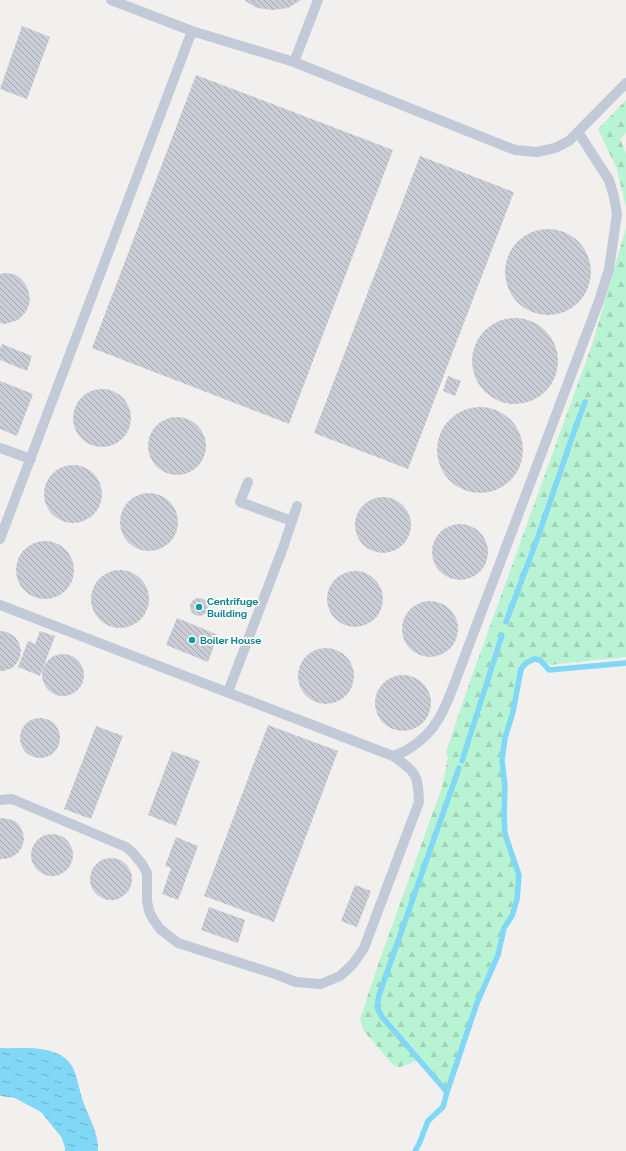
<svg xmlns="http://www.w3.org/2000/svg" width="626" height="1151" font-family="Raleway,sans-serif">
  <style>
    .forest { fill: url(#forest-firs) }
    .water { fill: url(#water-ripples) }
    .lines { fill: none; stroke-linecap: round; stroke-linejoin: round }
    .stream { stroke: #80d7f6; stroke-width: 5.5 }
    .building { fill: url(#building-back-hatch) }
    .lane { stroke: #c1cad6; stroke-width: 10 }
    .culture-dot { fill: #0f9aa8; stroke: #fff; stroke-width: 1.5 }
    .labels { text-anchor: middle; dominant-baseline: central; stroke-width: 3.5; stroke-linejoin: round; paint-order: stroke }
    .culture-label { font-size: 10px; font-weight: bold; fill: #0d838f; stroke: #fff; text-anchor: start }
  </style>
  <defs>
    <pattern id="forest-firs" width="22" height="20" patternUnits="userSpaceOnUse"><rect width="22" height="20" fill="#b8f4d3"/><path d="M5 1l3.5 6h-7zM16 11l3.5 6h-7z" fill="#a0d3b8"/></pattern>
    <pattern id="water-ripples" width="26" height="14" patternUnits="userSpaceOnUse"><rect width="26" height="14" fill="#80d7f6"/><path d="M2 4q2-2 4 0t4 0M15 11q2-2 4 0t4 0" fill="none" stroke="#6bb1ca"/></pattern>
    <pattern id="building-back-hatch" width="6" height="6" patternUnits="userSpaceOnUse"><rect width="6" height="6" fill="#cacdd5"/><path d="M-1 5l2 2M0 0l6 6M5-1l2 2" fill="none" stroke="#a6a9b0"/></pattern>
  </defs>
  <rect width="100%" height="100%" fill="#f2efef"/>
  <path class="forest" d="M626 100V133L620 139 626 153V208L617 169 598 129Z
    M626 228V657L550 665 534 659 526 663 521 669 513 712 505 738 502 760 505 787 504 814 505 834 519 875 517 899 512 916 504 928 498 955 477 1003 447 1092 419 1060 400 1067 394 1066 363 1030 360 1019 378 965 442 787 448 757 446 752 469 684 593 342Z"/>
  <path class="water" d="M0 1048C23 1049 57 1043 72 1066 77 1074 80 1094 84 1104 90 1120 99 1134 98 1151H65V1148L62 1138 41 1112 15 1098 0 1096Z"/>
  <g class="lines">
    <path class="stream" d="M506 622 539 534 576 426 585 402
      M462 761 502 635
      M447 1092 477 1003 498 955 504 928 512 916 517 899 519 875 505 834 504 814 505 787 502 760 505 738 513 712 521 669 526 663 534 659 540 660 549 670 626 663
      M415 1151 419 1144 428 1121 443 1107 447 1092 382 1017 377 1007 379 995 459 768"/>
  </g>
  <path class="building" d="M244 0H301L288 8 273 10 257 8Z
    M22 26 50 37 27 99 0 89Z
    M196 75 393 150 289 424 92 348Z
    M420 156 514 192 408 469 314 433Z
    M505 272a43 43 0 1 1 86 0a43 43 0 1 1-86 0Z
    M5 273 14 274 21 279 26 285 29 293 30 301 27 310 23 315 18 320 5 324 0 323V274Z
    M472 361a43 43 0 1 1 86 0a43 43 0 1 1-86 0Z
    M2 344 32 356 27 371 0 360V349Z
    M448 376 461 381 455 396 443 391Z
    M0 381 33 394 17 436 0 429Z
    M73 418a29 29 0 1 1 58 0a29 29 0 1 1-58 0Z
    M437 450a43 43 0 1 1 86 0a43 43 0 1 1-86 0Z
    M148 446a29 29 0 1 1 58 0a29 29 0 1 1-58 0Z
    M44 494a29 29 0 1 1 58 0a29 29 0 1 1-58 0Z
    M120 522a29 29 0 1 1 58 0a29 29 0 1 1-58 0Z
    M355 525a28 28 0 1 1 56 0a28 28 0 1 1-56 0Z
    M432 552a28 28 0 1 1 56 0a28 28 0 1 1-56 0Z
    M16 570a29 29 0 1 1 58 0a29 29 0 1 1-58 0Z
    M91 599a29 29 0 1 1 58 0a29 29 0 1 1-58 0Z
    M327 599a28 28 0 1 1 56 0a28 28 0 1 1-56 0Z
    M190 607a9 9 0 1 1 18 0a9 9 0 1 1-18 0Z
    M402 629a28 28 0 1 1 56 0a28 28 0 1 1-56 0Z
    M177 618 218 635 208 662 166 645Z
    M0 631 7 632 15 637 19 643 21 650 20 657 17 663 12 668 3 671H0Z
    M40 631 55 636 40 676 18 667 28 641 35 644Z
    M298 676a28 28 0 1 1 56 0a28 28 0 1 1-56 0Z
    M42 675a21 21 0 1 1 42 0a21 21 0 1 1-42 0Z
    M375 703a28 28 0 1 1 56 0a28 28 0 1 1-56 0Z
    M20 738a20 20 0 1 1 40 0a20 20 0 1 1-40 0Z
    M268 725 338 751 274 922 204 896Z
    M96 726 123 736 91 819 64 809Z
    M172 751 200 761 176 826 148 815Z
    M0 818 8 819 15 821 20 826 23 833 24 840 22 847 18 853 12 857 5 859H0Z
    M31 855a21 21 0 1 1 42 0a21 21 0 1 1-42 0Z
    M176 837 198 846 178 900 162 894 171 868 165 866Z
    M90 879a21 21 0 1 1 42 0a21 21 0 1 1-42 0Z
    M355 885 371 891 357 927 341 921Z
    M209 907 245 920 238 943 201 930Z"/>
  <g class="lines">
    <path class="lane" d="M111 0 192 31 294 62 515 150 537 152 555 148 569 141 626 83
      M294 62 318 0
      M0 448 31 459
      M248 482 240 502 292 521
      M0 539 192 31
      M0 605 393 756C399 754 405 752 410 748 436 732 445 709 455 682L599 301 609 269 617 214 614 197 609 180 578 132
      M228 692 284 545 297 506
      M0 800 12 799 126 847 133 853 142 864 147 873V901L149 911 153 919 160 929 178 943 278 975 296 982 321 984 340 976 353 964 364 948 419 802C418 774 416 772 393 756"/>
  </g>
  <g class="culture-dot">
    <circle cx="199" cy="607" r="4"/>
    <circle cx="192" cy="640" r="4"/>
  </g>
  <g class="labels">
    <g class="culture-label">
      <text x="207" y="601">Centrifuge<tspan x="207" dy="12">Building</tspan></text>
      <text x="200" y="640">Boiler House</text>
    </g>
  </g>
</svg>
